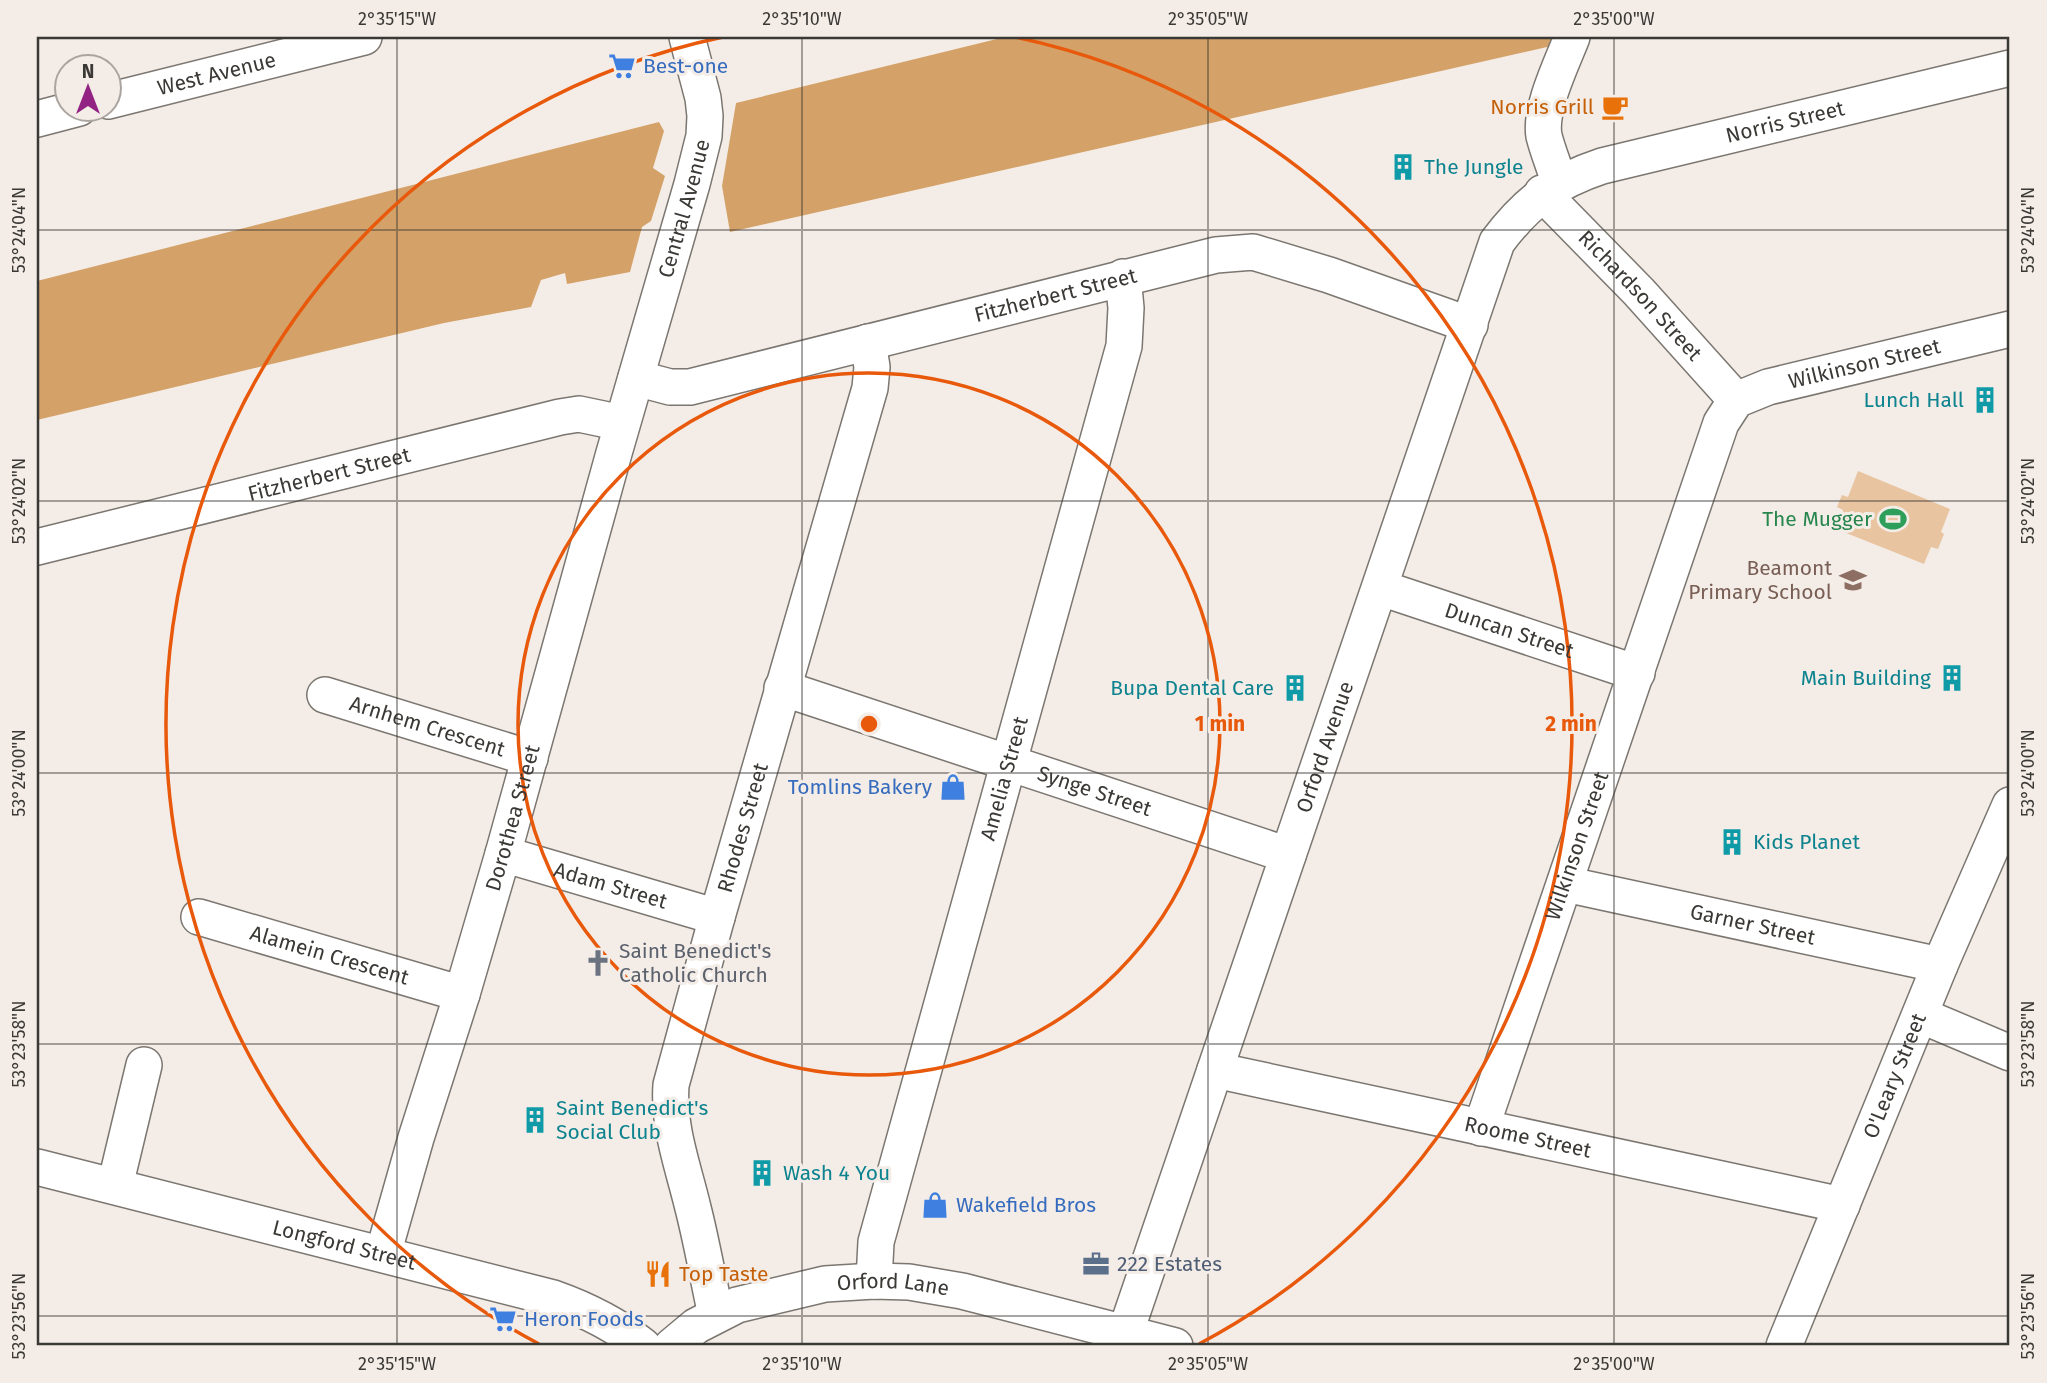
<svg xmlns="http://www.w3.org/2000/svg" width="2047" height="1383" viewBox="0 0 2047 1383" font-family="'Fira Sans',sans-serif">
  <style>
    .green { fill: #e8c5a0 }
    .forest { fill: #d4a269 }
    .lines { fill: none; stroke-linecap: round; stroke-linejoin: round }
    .minor-casing { stroke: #7b7670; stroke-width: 38 }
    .minor { stroke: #fff; stroke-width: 35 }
    .ticks { fill: none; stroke: #3b3936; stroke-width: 2; stroke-opacity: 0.45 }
    .ring { fill: none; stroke: #e8590c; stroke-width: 3.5 }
    .labels { text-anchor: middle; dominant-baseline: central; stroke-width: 6; stroke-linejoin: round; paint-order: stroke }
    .shop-label { font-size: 21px; fill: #366cbe; stroke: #f4ede7; text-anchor: start }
    .street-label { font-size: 21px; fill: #3b3936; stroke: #f4ede7 }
    .food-label { font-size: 21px; fill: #c56008; stroke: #f4ede7; text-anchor: end }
    .culture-label { font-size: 21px; fill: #0d838f; stroke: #f4ede7; text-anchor: start }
    .leisure-label { font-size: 21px; fill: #27864d; stroke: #f4ede7; text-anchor: end }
    .education-label { font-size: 21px; fill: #785e54; stroke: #f4ede7; text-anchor: end }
    .worship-label { font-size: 21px; fill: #5b616d; stroke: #f4ede7; text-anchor: start }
    .service-label { font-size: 21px; fill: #4e5e75; stroke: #f4ede7; text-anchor: start }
    .centre { fill: #e8590c; stroke: #f4ede7; stroke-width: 3.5 }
    .ring-label { font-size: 21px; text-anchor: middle; font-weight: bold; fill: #e8590c; stroke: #f4ede7; stroke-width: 6; stroke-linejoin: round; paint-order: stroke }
    .neatline { fill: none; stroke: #3b3936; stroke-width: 2.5 }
    .ticks-label { font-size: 18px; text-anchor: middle; fill: #3b3936 }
  </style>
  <rect width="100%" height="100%" fill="#f4ede7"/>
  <!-- green -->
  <polygon class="green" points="1858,471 1950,509 1941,532 1944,534 1938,549 1931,547 1924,564 1836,529 1843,510 1837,507 1842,495 1848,497"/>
  <!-- forest -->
  <g class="forest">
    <polygon points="1005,37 1591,37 730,232 722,186 736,103"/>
    <polygon points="659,122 664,131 653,168 665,176 651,221 642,227 630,272 567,284 565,273 541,280 531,307 444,323 37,420 37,281"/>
  </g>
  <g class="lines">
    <defs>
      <g id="minor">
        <path id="s1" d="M108,101L364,37"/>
        <polyline points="37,119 79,108"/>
        <path d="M1559,183C1555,168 1548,152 1544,136C1539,109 1562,63 1572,37"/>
        <path id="s2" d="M1542,193L1639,292L1736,400"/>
        <path id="s3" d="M636,378L670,387H690L1216,255L1253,252L1329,275L1470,325"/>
        <path id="s4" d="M37,547L560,417L579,414L622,423"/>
        <path id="s5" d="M1381,588L1637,673"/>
        <path id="s6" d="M782,688L1288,855"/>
        <path id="s7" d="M325,695L530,758"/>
        <path id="s8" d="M503,854L717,917"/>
        <path id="s9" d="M1565,884L1940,965"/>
        <path id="s10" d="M199,917L462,994"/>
        <polyline points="1920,1015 2010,1053"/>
        <path id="s11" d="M1215,1070L1842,1205"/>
        <path id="s12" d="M1481,1128L1721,423L1736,400L1768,387L2010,329"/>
        <path id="s13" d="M37,1167L553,1298C587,1310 615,1324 643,1346"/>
        <polyline points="115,1186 144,1065"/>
        <path id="s14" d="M383,1254L416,1138L462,994L503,854L614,453L692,184L704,136L705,116L703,98L687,37"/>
        <path id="s15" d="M874,1281L876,1242L1124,346L1126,308L1123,277"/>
        <path id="s16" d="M716,1315C708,1279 702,1243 693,1208C683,1166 668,1128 671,1085L717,917L870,388L872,367L868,342"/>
        <path id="s17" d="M1125,1334L1497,242C1527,202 1554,182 1602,166L2010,68"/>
        <path id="s18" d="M672,1346L696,1326L737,1305L825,1284L874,1281L909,1282L962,1291L1175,1346"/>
        <path id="s19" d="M1784,1346L1940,965L2010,805"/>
      </g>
    </defs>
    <!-- minor casing -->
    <use href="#minor" class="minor-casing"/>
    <!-- minor -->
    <use href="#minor" class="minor"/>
  </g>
  <!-- ticks -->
  <path class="ticks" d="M397,37V1346M802,37V1346M1208,37V1346M1614,37V1346M37,230H2010M37,501H2010M37,773H2010M37,1044H2010M37,1316H2010"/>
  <!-- distance rings -->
  <g class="ring">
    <circle cx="869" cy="724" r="351"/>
    <path d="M539 1344A702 702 0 0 1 723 37M1015 37A702 702 0 0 1 1199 1344"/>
  </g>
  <!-- icons -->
  <defs>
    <symbol id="supermarket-bare" viewBox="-9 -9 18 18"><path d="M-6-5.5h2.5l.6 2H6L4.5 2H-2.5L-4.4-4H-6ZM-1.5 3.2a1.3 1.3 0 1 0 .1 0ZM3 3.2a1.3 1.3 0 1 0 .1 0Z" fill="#3f7fe0" stroke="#f4ede7" stroke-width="2.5" paint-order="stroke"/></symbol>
    <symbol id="cafe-bare" viewBox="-9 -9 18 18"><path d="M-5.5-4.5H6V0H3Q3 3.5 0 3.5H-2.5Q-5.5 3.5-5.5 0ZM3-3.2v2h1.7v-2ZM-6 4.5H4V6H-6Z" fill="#e8710a" stroke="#f4ede7" stroke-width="2.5" paint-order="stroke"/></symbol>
    <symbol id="building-bare" viewBox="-9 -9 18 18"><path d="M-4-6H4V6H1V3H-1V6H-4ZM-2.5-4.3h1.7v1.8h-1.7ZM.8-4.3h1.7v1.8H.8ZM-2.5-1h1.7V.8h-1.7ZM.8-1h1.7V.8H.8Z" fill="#0f9aa8" stroke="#f4ede7" stroke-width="2.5" paint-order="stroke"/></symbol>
    <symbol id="stadium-bare" viewBox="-9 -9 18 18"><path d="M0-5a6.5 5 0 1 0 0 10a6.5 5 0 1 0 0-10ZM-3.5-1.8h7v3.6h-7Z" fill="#2e9e5b" stroke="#f4ede7" stroke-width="2.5" paint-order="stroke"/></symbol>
    <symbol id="school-bare" viewBox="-9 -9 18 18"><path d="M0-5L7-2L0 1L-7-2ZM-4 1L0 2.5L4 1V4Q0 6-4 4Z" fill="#8d6e63" stroke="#f4ede7" stroke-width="2.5" paint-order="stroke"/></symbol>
    <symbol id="shop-bare" viewBox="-9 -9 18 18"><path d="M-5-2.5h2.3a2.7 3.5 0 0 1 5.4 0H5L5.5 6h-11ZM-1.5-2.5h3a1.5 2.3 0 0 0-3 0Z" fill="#3f7fe0" stroke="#f4ede7" stroke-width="2.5" paint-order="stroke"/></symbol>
    <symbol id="church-bare" viewBox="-9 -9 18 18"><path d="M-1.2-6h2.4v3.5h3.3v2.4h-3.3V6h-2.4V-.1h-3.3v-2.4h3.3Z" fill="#6b7280" stroke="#f4ede7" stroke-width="2.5" paint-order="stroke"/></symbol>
    <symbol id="office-bare" viewBox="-9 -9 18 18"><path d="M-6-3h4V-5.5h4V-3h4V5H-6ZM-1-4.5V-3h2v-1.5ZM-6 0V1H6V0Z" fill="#5c6f8a" stroke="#f4ede7" stroke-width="2.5" paint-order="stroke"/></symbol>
    <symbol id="restaurant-bare" viewBox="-9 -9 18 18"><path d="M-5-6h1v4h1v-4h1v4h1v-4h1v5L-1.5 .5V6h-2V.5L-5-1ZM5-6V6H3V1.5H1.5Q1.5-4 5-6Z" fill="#e8710a" stroke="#f4ede7" stroke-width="2.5" paint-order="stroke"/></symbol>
  </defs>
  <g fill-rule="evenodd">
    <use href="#supermarket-bare" x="603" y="47" width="38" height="38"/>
    <use href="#cafe-bare" x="1596" y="88" width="38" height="38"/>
    <use href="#building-bare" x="1384" y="148" width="38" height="38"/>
    <use href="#building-bare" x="1966" y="381" width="38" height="38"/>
    <use href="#stadium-bare" x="1874" y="500" width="38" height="38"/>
    <use href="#school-bare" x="1834" y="561" width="38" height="38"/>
    <use href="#building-bare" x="1933" y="659" width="38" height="38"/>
    <use href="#building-bare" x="1276" y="669" width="38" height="38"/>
    <use href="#shop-bare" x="934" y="768" width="38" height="38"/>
    <use href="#building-bare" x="1713" y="823" width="38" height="38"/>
    <use href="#church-bare" x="579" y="944" width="38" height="38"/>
    <use href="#building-bare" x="516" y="1101" width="38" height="38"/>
    <use href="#building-bare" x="743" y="1154" width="38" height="38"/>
    <use href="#shop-bare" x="916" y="1186" width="38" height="38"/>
    <use href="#office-bare" x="1077" y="1245" width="38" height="38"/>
    <use href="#restaurant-bare" x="639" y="1255" width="38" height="38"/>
    <use href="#supermarket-bare" x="484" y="1300" width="38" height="38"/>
  </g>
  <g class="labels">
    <!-- shop labels -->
    <g class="shop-label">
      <text x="643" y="66">Best-one</text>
      <text x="932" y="787" text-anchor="end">Tomlins Bakery</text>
      <text x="956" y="1205">Wakefield Bros</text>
      <text x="524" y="1319">Heron Foods</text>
    </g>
    <!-- street labels -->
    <g class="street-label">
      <text stroke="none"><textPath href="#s1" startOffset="112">West Avenue</textPath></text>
      <text stroke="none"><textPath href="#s17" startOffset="1474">Norris Street</textPath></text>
      <text stroke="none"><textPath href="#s14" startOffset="1088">Central Avenue</textPath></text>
      <text stroke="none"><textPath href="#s3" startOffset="432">Fitzherbert Street</textPath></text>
      <text stroke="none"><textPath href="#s2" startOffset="142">Richardson Street</textPath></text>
      <text stroke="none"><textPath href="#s12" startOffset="906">Wilkinson Street</textPath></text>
      <text stroke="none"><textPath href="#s4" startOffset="301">Fitzherbert Street</textPath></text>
      <text stroke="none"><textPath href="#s5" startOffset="135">Duncan Street</textPath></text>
      <text stroke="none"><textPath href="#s7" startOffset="107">Arnhem Crescent</textPath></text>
      <text stroke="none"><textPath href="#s17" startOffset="620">Orford Avenue</textPath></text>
      <text stroke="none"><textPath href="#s15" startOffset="520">Amelia Street</textPath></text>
      <text stroke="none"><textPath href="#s6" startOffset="329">Synge Street</textPath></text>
      <text stroke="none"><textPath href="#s14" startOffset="455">Dorothea Street</textPath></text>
      <text stroke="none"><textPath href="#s16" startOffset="502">Rhodes Street</textPath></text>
      <text stroke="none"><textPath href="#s12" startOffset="298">Wilkinson Street</textPath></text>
      <text stroke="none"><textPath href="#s8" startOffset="112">Adam Street</textPath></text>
      <text stroke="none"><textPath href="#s9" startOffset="192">Garner Street</textPath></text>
      <text stroke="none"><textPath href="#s10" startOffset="136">Alamein Crescent</textPath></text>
      <text stroke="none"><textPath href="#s19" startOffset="292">O'Leary Street</textPath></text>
      <text stroke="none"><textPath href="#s11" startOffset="320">Roome Street</textPath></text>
      <text stroke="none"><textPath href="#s13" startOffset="317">Longford Street</textPath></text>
      <text stroke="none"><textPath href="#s18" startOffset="236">Orford Lane</textPath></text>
    </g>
    <!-- food labels -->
    <g class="food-label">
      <text x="1594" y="107">Norris Grill</text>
      <text x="679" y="1274" text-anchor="start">Top Taste</text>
    </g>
    <!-- culture labels -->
    <g class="culture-label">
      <text x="1424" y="167">The Jungle</text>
      <text x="1964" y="400" text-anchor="end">Lunch Hall</text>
      <text x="1931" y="678" text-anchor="end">Main Building</text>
      <text x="1274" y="688" text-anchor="end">Bupa Dental Care</text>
      <text x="1753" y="842">Kids Planet</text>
      <text x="556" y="1108">Saint Benedict's<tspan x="556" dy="24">Social Club</tspan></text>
      <text x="783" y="1173">Wash 4 You</text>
    </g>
    <!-- leisure labels -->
    <g class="leisure-label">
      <text x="1872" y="519">The Mugger</text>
    </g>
    <!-- education labels -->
    <g class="education-label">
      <text x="1832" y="568">Beamont<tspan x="1832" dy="24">Primary School</tspan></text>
    </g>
    <!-- worship labels -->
    <g class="worship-label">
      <text x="619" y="951">Saint Benedict's<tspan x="619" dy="24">Catholic Church</tspan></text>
    </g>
    <!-- service labels -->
    <g class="service-label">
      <text x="1117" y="1264">222 Estates</text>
    </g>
  </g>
  <circle cx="869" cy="724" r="10" class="centre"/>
  <g class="ring-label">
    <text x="1220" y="731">1 min</text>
    <text x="1571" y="731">2 min</text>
  </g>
  <!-- border -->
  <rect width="2047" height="1383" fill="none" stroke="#f4ede7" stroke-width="77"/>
  <!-- north arrow -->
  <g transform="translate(88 88)"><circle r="33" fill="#f4ede7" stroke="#aaa5a0" stroke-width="2"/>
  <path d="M0-5L12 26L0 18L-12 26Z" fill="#932383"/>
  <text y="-10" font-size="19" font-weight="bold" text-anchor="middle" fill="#3b3936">N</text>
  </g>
  <rect x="38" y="38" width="1970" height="1306" class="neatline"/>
  <g class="ticks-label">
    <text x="397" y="25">2°35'15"W</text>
    <text x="802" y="25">2°35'10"W</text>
    <text x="1208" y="25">2°35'05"W</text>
    <text x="1614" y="25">2°35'00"W</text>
    <text transform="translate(19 230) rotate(-90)" y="6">53°24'04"N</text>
    <text transform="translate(2028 230) rotate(-90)" y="6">53°24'04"N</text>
    <text transform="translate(19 501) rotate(-90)" y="6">53°24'02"N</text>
    <text transform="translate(2028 501) rotate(-90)" y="6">53°24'02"N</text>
    <text transform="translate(19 773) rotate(-90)" y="6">53°24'00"N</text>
    <text transform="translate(2028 773) rotate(-90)" y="6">53°24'00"N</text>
    <text transform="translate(19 1044) rotate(-90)" y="6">53°23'58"N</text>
    <text transform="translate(2028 1044) rotate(-90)" y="6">53°23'58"N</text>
    <text transform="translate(19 1316) rotate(-90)" y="6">53°23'56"N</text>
    <text transform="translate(2028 1316) rotate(-90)" y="6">53°23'56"N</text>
    <text x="397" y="1370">2°35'15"W</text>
    <text x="802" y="1370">2°35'10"W</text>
    <text x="1208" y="1370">2°35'05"W</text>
    <text x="1614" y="1370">2°35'00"W</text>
  </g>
</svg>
